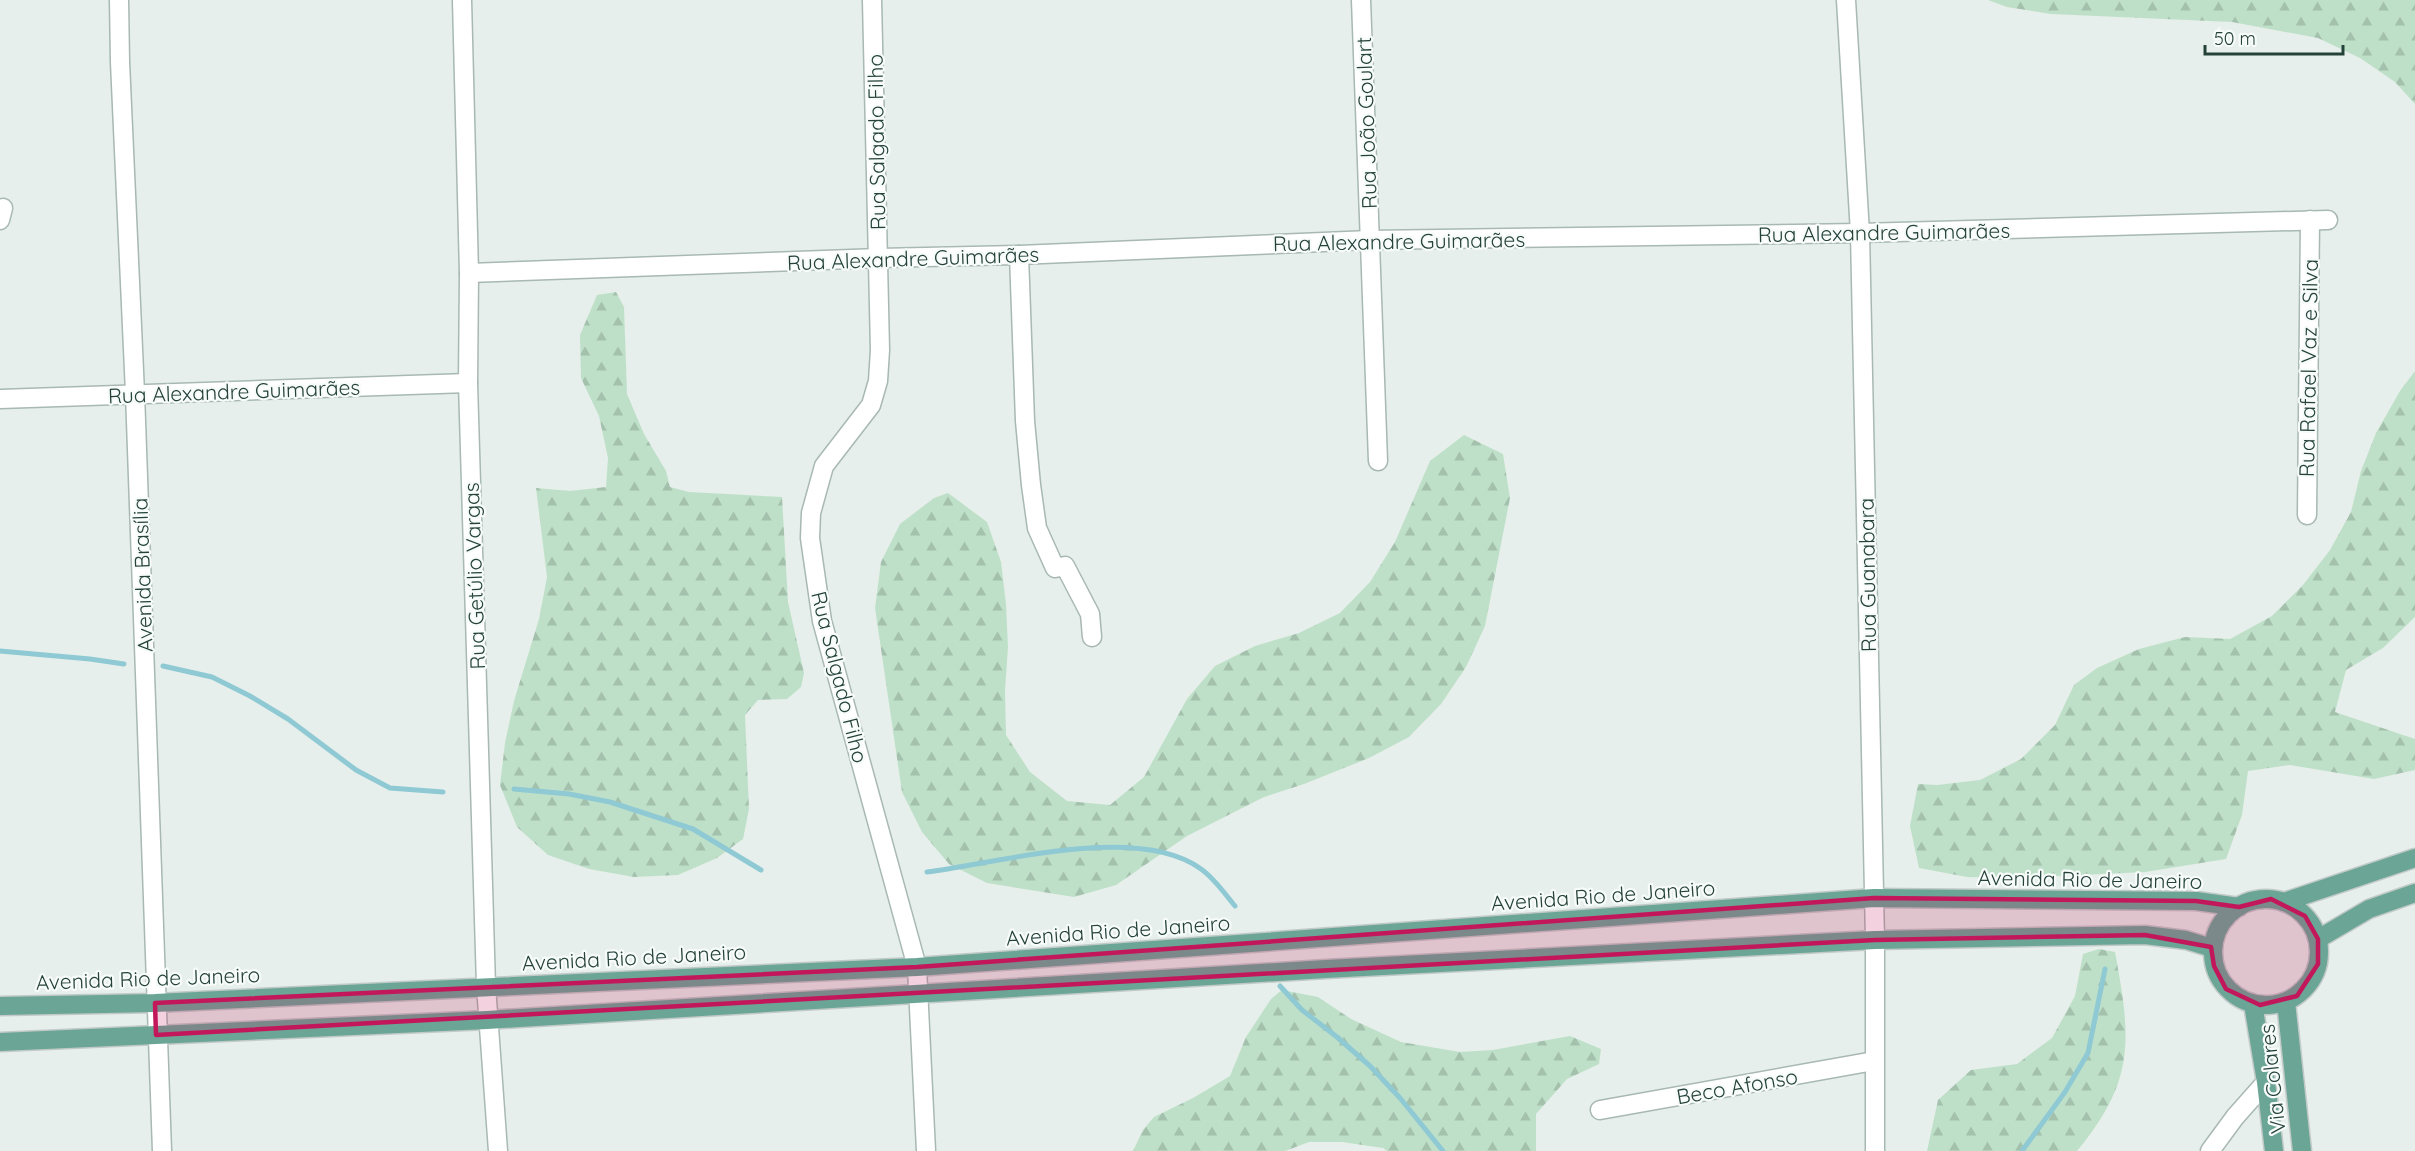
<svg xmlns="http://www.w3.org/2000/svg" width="2415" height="1151" viewBox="0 0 2415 1151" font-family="Quicksand,sans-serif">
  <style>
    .forest { fill: url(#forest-firs) }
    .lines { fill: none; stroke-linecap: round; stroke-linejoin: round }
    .stream { stroke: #8ec9d4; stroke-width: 5 }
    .minor-casing { stroke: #a8b8b2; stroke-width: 21 }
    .major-casing { stroke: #c2cac8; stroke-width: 21 }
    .minor { stroke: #fff; stroke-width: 18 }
    .major { stroke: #6aa596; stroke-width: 18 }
    .marked { fill: #c2185b; fill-opacity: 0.2; stroke: #c2185b; stroke-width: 4.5; stroke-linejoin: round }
    .labels { text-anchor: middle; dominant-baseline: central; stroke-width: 4.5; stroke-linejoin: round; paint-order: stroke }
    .street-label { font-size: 21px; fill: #24423a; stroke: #f7fbf9 }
  </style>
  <defs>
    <pattern id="forest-firs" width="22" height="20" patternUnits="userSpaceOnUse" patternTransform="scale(1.5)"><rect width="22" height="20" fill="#bfe0c8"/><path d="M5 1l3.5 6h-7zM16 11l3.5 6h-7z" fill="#a4c1ad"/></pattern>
  </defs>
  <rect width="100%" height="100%" fill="#e6efeb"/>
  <!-- forest -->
  <g class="forest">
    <polygon points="1988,0 2415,0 2415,104 2395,82 2360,58 2318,38 2232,22 2051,14 2007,7"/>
    <polygon points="616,292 624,307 627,394 644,434 666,471 670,487 689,492 782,497 788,602 804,673 801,687 787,699 758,700 745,715 749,809 743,839 717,858 678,875 634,877 589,869 548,855 517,827 500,785 505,743 514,701 539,619 547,577 536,488 570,491 606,487 608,458 599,416 581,378 580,335 597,295"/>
    <polygon points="2415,371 2415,617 2383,648 2346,670 2335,712 2415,739 2415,770 2374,779 2290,765 2248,771 2242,815 2226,859 2145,872 2013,878 1967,877 1919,868 1910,826 1918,784 1937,785 1980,780 2021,759 2055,725 2074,685 2097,668 2139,649 2185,637 2230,639 2272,616 2303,585 2330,550 2351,512 2361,471 2376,433 2400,391"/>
    <polygon points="1464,435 1503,454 1510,498 1485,626 1466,667 1441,704 1409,737 1369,758 1304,784 1264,797 1187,836 1116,885 1074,897 987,883 949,864 922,832 902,792 875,608 881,562 900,524 934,498 948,493 987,522 1001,562 1006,604 1008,647 1005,691 1006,735 1030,772 1067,801 1110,805 1144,777 1187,699 1215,666 1255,646 1299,633 1340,613 1370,582 1395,542 1430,461"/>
    <path d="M2099,949L2115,952C2131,1038 2136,1080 2077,1151H1927L1938,1100L1971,1070L2017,1064L2052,1038L2075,996L2083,954Z"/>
    <polygon points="1282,990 1318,997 1351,1019 1401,1042 1460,1052 1493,1050 1570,1036 1601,1049 1599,1064 1567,1079 1536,1114 1536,1151 1387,1151 1383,1148 1342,1142 1309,1142 1285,1151 1133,1151 1143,1130 1154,1117 1193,1098 1230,1076 1246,1037 1271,999"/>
  </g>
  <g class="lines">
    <!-- stream -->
    <g class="stream">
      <polyline points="0,651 90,659 124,664"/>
      <polyline points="163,666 212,677 250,696 288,719 356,770 390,788 443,792"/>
      <polyline points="514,789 569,794 610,802 693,829 761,870"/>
      <path d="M927,872C999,863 1138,823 1201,869C1214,878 1225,894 1235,906"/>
      <polyline points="1280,986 1302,1010 1337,1037 1370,1066 1400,1098 1443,1151"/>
      <polyline points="2022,1151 2065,1092 2088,1053 2105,969"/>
    </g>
    <defs>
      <g id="minor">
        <polyline points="119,0 120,62 135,393 162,1151"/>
        <polyline points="462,0 469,273 468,383 486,986 498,1151"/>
        <polyline points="872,0 880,350 878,381 871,405 824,466 811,513 810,538 822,621 917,967 926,1151"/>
        <polyline points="1361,0 1378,461"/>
        <polyline points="1846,0 1860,233 1875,940 1875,1151"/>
        <polyline points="0,220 3,208"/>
        <polyline points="1019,255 1025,421 1031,485 1037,528 1055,568 1065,566 1090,614 1092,637"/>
        <polyline points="469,273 879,258 1019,255 1370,240 1860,233 2328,220"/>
        <polyline points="0,399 468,383"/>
        <polyline points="2307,515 2310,220"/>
        <polyline points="1600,1110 1874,1061"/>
        <polyline points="2210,1151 2235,1117 2266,1082"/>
      </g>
      <g id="major">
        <circle cx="2266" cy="952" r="53"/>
        <polyline points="2284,902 2415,858"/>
        <polyline points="2318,939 2369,909 2415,893"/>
        <polyline points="2286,1002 2302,1151"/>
        <polyline points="2253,1004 2266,1082 2274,1151"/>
        <polyline points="0,1006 155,1003 917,967 1874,898 2196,901 2239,907"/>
        <polyline points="0,1042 487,1020 1326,969 1875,940 2145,935 2186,940 2212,948"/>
      </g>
    </defs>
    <!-- minor casing -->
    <use href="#minor" class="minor-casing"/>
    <!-- major casing -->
    <use href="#major" class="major-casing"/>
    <!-- minor -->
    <use href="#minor" class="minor"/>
    <!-- major -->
    <use href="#major" class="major"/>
  </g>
  <!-- marked area -->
  <path class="marked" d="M1874,898L2196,901L2239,907L2271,899L2305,916L2318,939V964L2297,996L2260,1005L2226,989L2214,966L2211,947L2145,935L1875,940L156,1035L155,1003L917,967Z"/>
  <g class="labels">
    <!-- street labels -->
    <g class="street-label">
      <text transform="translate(1366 123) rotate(-92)">Rua João Goulart</text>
      <text transform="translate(876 142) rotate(-91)">Rua Salgado Filho</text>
      <text transform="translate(1884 232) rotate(-1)">Rua Alexandre Guimarães</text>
      <text transform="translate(1399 241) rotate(-1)">Rua Alexandre Guimarães</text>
      <text transform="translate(913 258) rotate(-2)">Rua Alexandre Guimarães</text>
      <text transform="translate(2308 368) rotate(-89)">Rua Rafael Vaz e Silva</text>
      <text transform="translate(234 391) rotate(-2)">Rua Alexandre Guimarães</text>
      <text transform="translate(142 575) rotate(-92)">Avenida Brasília</text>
      <text transform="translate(1867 575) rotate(-91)">Rua Guanabara</text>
      <text transform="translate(474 576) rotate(-92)">Rua Getúlio Vargas</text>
      <text transform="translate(840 677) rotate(76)">Rua Salgado Filho</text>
      <text transform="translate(2090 879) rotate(1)">Avenida Rio de Janeiro</text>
      <text transform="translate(1603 895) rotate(-4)">Avenida Rio de Janeiro</text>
      <text transform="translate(1118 930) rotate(-4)">Avenida Rio de Janeiro</text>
      <text transform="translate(634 957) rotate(-3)">Avenida Rio de Janeiro</text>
      <text transform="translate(148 978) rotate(-2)">Avenida Rio de Janeiro</text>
      <text transform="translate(2272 1079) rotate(-96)">Via Colares</text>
      <text transform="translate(1737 1086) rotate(-10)">Beco Afonso</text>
    </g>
  </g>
  <!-- scale -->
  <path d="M2205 45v9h138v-9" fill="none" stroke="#24423a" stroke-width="3"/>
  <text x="2214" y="45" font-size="18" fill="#24423a" stroke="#f7fbf9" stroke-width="4.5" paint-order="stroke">50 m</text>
</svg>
